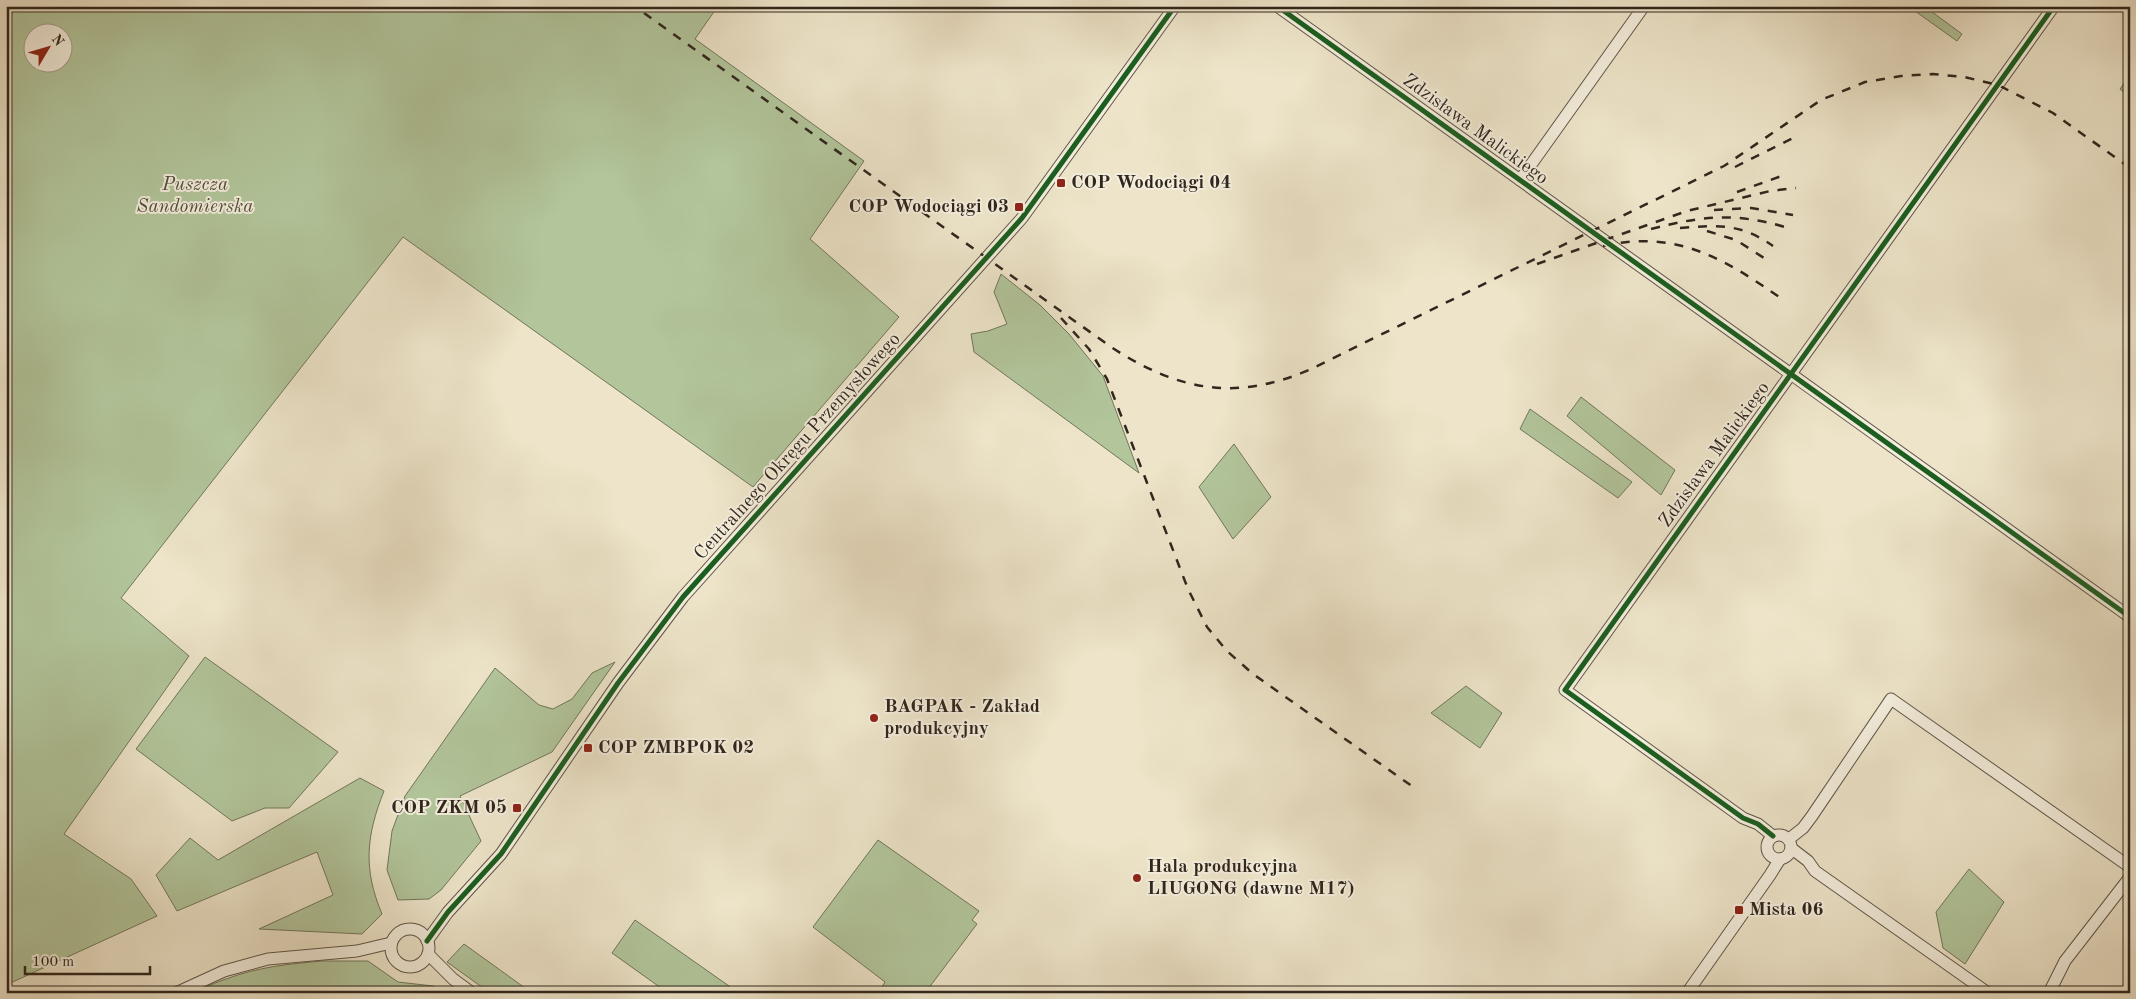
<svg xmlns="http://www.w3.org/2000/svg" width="2136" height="999" viewBox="0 0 2136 999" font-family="'Old Standard TT',serif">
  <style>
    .green { fill: #b2c59b; stroke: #71765c; fill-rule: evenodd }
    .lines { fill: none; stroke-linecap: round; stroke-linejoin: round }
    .minor-casing { stroke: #5f5648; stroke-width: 13 }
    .minor { stroke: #f3eddc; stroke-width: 11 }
    .rail { stroke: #30261d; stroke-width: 2.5; stroke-dasharray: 9 9; stroke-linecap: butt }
    .cycleway-casing { stroke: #f3eddc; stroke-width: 8 }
    .cycleway { stroke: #1b5e20; stroke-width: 5 }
    .poi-dot { fill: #8f2418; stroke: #f3eddc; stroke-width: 2 }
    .labels { text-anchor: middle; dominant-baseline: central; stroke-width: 4; stroke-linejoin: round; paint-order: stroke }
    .street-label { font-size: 19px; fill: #30261d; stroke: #f3eddc }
    .poi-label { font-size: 19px; font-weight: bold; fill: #30261d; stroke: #f3eddc; text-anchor: start }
    .park-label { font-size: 19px; font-style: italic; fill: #504e3c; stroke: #f3eddc }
  </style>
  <rect width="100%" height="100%" fill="#ede4c9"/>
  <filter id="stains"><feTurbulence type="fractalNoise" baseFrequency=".004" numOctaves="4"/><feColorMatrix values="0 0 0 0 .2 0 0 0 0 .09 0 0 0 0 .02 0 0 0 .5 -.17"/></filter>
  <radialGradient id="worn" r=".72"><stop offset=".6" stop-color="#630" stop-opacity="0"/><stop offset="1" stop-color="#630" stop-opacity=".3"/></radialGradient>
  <!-- green -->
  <g class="green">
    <path d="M6,6H718L695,39L864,161L810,239L899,317L753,487L403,237L121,598L189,656L64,834L131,879L157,916L6,985ZM32,32H62V62H32Z"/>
    <polygon points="1908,6 1924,6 1962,34 1957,41"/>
    <polygon points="2130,75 2130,97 2120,89"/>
    <polygon points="1001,274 1040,305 1069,334 1103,376 1139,473 974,352 971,334 988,331 1007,324 994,292"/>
    <polygon points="1581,397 1675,470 1661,495 1567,416"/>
    <polygon points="1530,409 1632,482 1618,498 1520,429"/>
    <polygon points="1234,444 1271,497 1233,539 1199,487"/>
    <polygon points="205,657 338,752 289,808 265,808 232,821 136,749"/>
    <polygon points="615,662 552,752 460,796 481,841 441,890 429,899 398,900 387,870 392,831 405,796 495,668 539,705 553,709 572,699 592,673"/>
    <polygon points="1466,686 1502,713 1480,748 1431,713"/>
    <path d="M360,778L384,791C366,836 363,869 382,914L362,934L259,929L333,895L317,852L177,911L156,875L190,838L218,860Z"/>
    <polygon points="878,840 979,911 972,920 977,924 925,993 878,993 885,982 813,927"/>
    <polygon points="1969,869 2004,902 1965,964 1943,948 1936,912"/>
    <polygon points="635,920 739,993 668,993 612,953"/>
    <polygon points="464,944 532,993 490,993 447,962"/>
    <path d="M322,961H368L398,982L433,986L443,993H197C206,986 215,983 226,979C258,967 288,964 322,961Z"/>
  </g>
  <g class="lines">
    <defs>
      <g id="minor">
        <polyline points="1277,6 2130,617"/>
        <polyline points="1520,180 1644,6"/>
        <circle cx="1779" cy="847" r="12"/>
        <polyline points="1773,836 1758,824 1743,818 1565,690 2054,6"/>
        <polyline points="1789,839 1803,828 1812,816 1891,699 2130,867"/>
        <polyline points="1791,848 1808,861 1815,871 1988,993"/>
        <circle cx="410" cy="948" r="19"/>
        <polyline points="427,941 448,912 501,854 618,683 683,597 1022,218 1175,6"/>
        <polyline points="428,954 453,979 472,993"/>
        <polyline points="176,993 224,971 268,959 357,951 391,943"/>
        <polyline points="1687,993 1770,875 1780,859"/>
        <polyline points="2049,993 2065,961 2130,877"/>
      </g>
    </defs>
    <!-- minor casing -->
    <use href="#minor" class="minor-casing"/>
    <!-- minor -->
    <use href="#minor" class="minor"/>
    <!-- rail -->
    <g class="rail">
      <path d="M644,13L1111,347C1177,390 1234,402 1309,370L1724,166L1821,100L1865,82L1901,76L1933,74L1964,77L1998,85L2053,113L2130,168"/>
      <polyline points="1735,167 1793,138"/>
      <polyline points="1737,192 1787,174"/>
      <polyline points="1714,210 1751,208 1793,215"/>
      <path d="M1680,228C1719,225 1740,223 1773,246"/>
      <path d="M1651,229C1703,216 1732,212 1785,227"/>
      <polyline points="1707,231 1736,240 1764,258"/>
      <path d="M1603,246C1679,229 1726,260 1785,301"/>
      <polyline points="1537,264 1687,211 1770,191 1796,188"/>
      <polyline points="1061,318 1089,349 1107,379 1188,589 1207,627 1227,651 1253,674 1416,789"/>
    </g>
    <defs>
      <g id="cycleway">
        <polyline points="1277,6 2130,617"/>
        <polyline points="1773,836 1758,824 1743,818 1565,690 2054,6"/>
        <polyline points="427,941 448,912 501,854 618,683 683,597 1022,218 1175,6"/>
      </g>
    </defs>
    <!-- cycleway casing -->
    <use href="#cycleway" class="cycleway-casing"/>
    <!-- cycleway -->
    <use href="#cycleway" class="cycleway"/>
  </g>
  <!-- markers -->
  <g class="poi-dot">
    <rect x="1056" y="178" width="10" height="10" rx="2.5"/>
    <rect x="1014" y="202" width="10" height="10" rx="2.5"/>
    <circle cx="874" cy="718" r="5"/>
    <rect x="583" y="743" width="10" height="10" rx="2.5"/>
    <rect x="512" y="803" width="10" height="10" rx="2.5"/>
    <circle cx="1137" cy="878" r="5"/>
    <rect x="1734" y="905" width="10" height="10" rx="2.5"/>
  </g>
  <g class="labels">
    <!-- street labels -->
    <g class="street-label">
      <text transform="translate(1475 130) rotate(36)">Zdzisława Malickiego</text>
      <text transform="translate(798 447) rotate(-48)">Centralnego Okręgu Przemysłowego</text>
      <text transform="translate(1715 455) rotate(-54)">Zdzisława Malickiego</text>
    </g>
    <!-- poi labels -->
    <g class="poi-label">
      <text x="1071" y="183">COP Wodociągi 04</text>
      <text x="1009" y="207" text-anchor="end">COP Wodociągi 03</text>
      <text x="884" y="707">BAGPAK - Zakład<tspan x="884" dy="22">produkcyjny</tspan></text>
      <text x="598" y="748">COP ZMBPOK 02</text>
      <text x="507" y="808" text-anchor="end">COP ZKM 05</text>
      <text x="1147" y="867">Hala produkcyjna<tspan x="1147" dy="22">LIUGONG (dawne M17)</tspan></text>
      <text x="1749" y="910">Mista 06</text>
    </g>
    <!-- park labels -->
    <g class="park-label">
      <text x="195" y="185">Puszcza<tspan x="195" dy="22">Sandomierska</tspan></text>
    </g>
  </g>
  <!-- margin -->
  <rect width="2136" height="999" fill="none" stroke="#ede4c9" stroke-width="25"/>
  <rect x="8" y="8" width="2121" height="984" fill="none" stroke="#30261d" stroke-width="2.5"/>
  <rect x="12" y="12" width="2111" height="974" fill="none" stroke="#30261d"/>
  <!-- north arrow -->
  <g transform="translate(48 48) rotate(52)"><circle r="24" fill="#f3eddc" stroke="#a59d90"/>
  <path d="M0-4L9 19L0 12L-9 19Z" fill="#8f2418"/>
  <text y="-8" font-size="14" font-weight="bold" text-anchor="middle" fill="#30261d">N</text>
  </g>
  <!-- scale -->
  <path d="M25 966v8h125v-8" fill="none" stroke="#30261d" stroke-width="2.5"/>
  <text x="32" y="966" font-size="15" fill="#30261d" stroke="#f3eddc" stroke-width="4" paint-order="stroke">100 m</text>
  <rect width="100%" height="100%" filter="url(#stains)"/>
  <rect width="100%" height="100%" fill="url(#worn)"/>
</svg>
